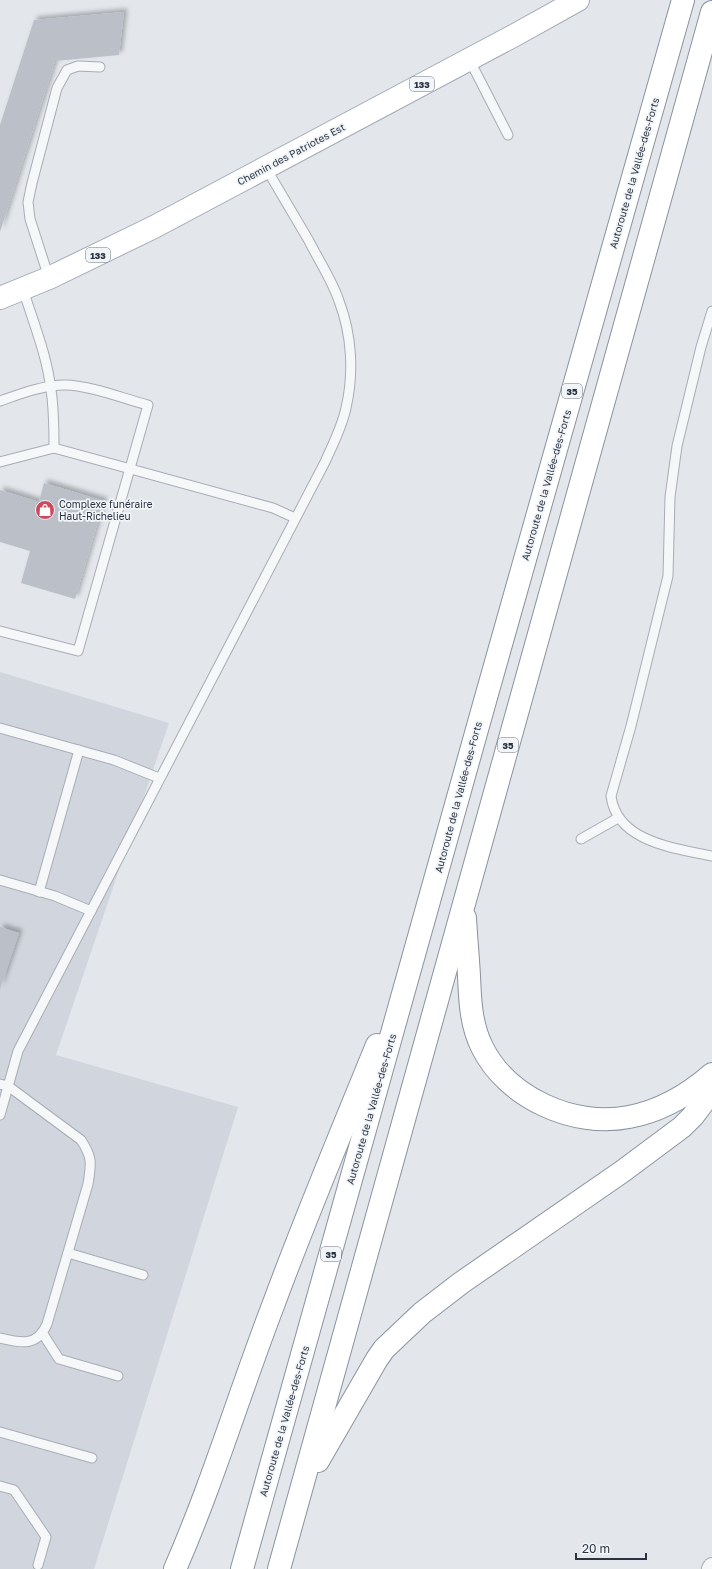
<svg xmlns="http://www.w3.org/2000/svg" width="712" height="1569" viewBox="0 0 712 1569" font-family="'Golos Text',sans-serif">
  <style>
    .built { fill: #d1d5dd }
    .building { fill: #babfc8; filter: url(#shadow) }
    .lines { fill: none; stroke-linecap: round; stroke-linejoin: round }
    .lane-casing { stroke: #a8adb5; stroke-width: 11 }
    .street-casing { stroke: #a8adb5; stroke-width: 20 }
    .primary-casing { stroke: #a2aab6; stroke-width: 24 }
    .highway-casing { stroke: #8a93a1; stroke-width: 24 }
    .lane { stroke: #f5f7f9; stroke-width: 9 }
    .street { stroke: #f5f7f9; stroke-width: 18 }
    .primary { stroke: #fff; stroke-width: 22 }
    .highway { stroke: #fff; stroke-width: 22 }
    .labels { text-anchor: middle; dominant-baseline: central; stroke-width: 3.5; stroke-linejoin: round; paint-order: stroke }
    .shield { fill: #f2f5f8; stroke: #676d79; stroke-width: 1 }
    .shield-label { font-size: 9px; font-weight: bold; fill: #2b3343 }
    .street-label { font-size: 10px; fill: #2b3343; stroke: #f2f5f8 }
    .poi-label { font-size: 10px; fill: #2b3343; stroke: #f2f5f8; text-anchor: start }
  </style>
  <defs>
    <filter id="shadow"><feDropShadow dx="3.5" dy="-3.5" stdDeviation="2" flood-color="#0004"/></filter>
  </defs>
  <rect width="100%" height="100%" fill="#e3e6eb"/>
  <!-- built -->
  <polygon class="built" points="0,672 169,723 56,1055 238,1107 94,1569 0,1569"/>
  <!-- building -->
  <g class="building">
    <polygon points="124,12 119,55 55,61 0,232 0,125 34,20"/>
    <polygon points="44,483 104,501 75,599 21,583 30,551 0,542 0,490 39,502"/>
    <polygon points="0,927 19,933 0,989"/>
  </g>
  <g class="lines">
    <defs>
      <g id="lane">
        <polyline points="469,59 508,135"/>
        <polyline points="49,278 30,219 28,202 32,183 57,88 67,70 78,66 100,67"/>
        <path d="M23,289C33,322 47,355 51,390C54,409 54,429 54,448L273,508L295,518"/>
        <path d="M712,311L701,347L677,446L670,497L668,576L631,726L611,796C617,842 674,848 712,856"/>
        <path d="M0,401C20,394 43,385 65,385C88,385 125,399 148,405L78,651L0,631"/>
        <polyline points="0,462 54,448"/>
        <polyline points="0,728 114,760 159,778"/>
        <polyline points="581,839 618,818"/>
        <polyline points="0,880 55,896 91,911"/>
        <polyline points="39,892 79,750"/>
        <path d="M0,1084L8,1086L81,1140C93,1158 91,1164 88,1184L47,1324C37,1347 21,1343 0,1338"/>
        <path d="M0,1115L18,1051L325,462C333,444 342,427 346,408C354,373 352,335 339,301C332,280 319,261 309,241C295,217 280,192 266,168"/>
        <polyline points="68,1253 143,1275"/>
        <polyline points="43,1334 59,1359 118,1376"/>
        <polyline points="0,1432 92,1458"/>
        <polyline points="0,1486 14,1490 46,1537 38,1565"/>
      </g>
      <polyline id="street" points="711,1569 712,1567"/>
      <polyline id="primary" points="0,298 49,278 154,227 515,35 578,0"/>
      <g id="highway">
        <path d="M465,918C466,937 468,957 469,976C470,1001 471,1025 482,1047C507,1098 574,1128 629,1117C660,1111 688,1095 712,1074"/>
        <polyline points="318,1461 377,1359 384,1349 422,1313 461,1283 623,1171 682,1127 693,1116 712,1091"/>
        <path d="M175,1569C213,1482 240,1391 274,1303C306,1216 342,1131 377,1045"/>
        <polyline points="242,1569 485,701 683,0"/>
        <polyline points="279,1569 712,12"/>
      </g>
    </defs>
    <!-- lane casing -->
    <use href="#lane" class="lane-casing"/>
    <!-- street casing -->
    <use href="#street" class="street-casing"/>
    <!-- primary casing -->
    <use href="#primary" class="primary-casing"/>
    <!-- highway casing -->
    <use href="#highway" class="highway-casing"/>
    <!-- lane -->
    <use href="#lane" class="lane"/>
    <!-- street -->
    <use href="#street" class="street"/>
    <!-- primary -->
    <use href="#primary" class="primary"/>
    <!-- highway -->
    <use href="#highway" class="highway"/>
  </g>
  <!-- icons -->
  <defs>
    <symbol id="shop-disc" viewBox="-11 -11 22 22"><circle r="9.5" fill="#cd4a5e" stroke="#f2f5f8"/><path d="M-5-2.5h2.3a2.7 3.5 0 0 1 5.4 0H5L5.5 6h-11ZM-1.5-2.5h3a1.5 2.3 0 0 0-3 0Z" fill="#fff"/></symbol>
  </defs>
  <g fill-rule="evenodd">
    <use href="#shop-disc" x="34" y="499" width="22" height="22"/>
  </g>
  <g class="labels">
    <!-- shield labels -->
    <g class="shield">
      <rect x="410" y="77" width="24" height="14" rx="3"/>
      <rect x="86" y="248" width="24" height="14" rx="3"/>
      <rect x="562" y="384" width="20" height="14" rx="3"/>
      <rect x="498" y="738" width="20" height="14" rx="3"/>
      <rect x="321" y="1247" width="20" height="14" rx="3"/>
    </g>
    <g class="shield-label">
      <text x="422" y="84">133</text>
      <text x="98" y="255">133</text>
      <text x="572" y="391">35</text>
      <text x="508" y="745">35</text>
      <text x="331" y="1254">35</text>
    </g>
    <!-- street labels -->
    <g class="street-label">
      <text transform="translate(291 154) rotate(-28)">Chemin des Patriotes Est</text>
      <text transform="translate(634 173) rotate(-74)">Autoroute de la Vallée-des-Forts</text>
      <text transform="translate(546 485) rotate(-74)">Autoroute de la Vallée-des-Forts</text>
      <text transform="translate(458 797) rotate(-75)">Autoroute de la Vallée-des-Forts</text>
      <text transform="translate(371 1109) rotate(-74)">Autoroute de la Vallée-des-Forts</text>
      <text transform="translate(284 1421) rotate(-74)">Autoroute de la Vallée-des-Forts</text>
    </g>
    <!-- poi labels -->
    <g class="poi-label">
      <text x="59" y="504">Complexe funéraire<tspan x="59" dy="12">Haut-Richelieu</tspan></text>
    </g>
  </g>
  <!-- scale -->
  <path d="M576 1553v6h70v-6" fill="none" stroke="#2b3343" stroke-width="2"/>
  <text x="582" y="1553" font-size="12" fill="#2b3343" stroke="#f2f5f8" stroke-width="3" paint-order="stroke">20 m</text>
</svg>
